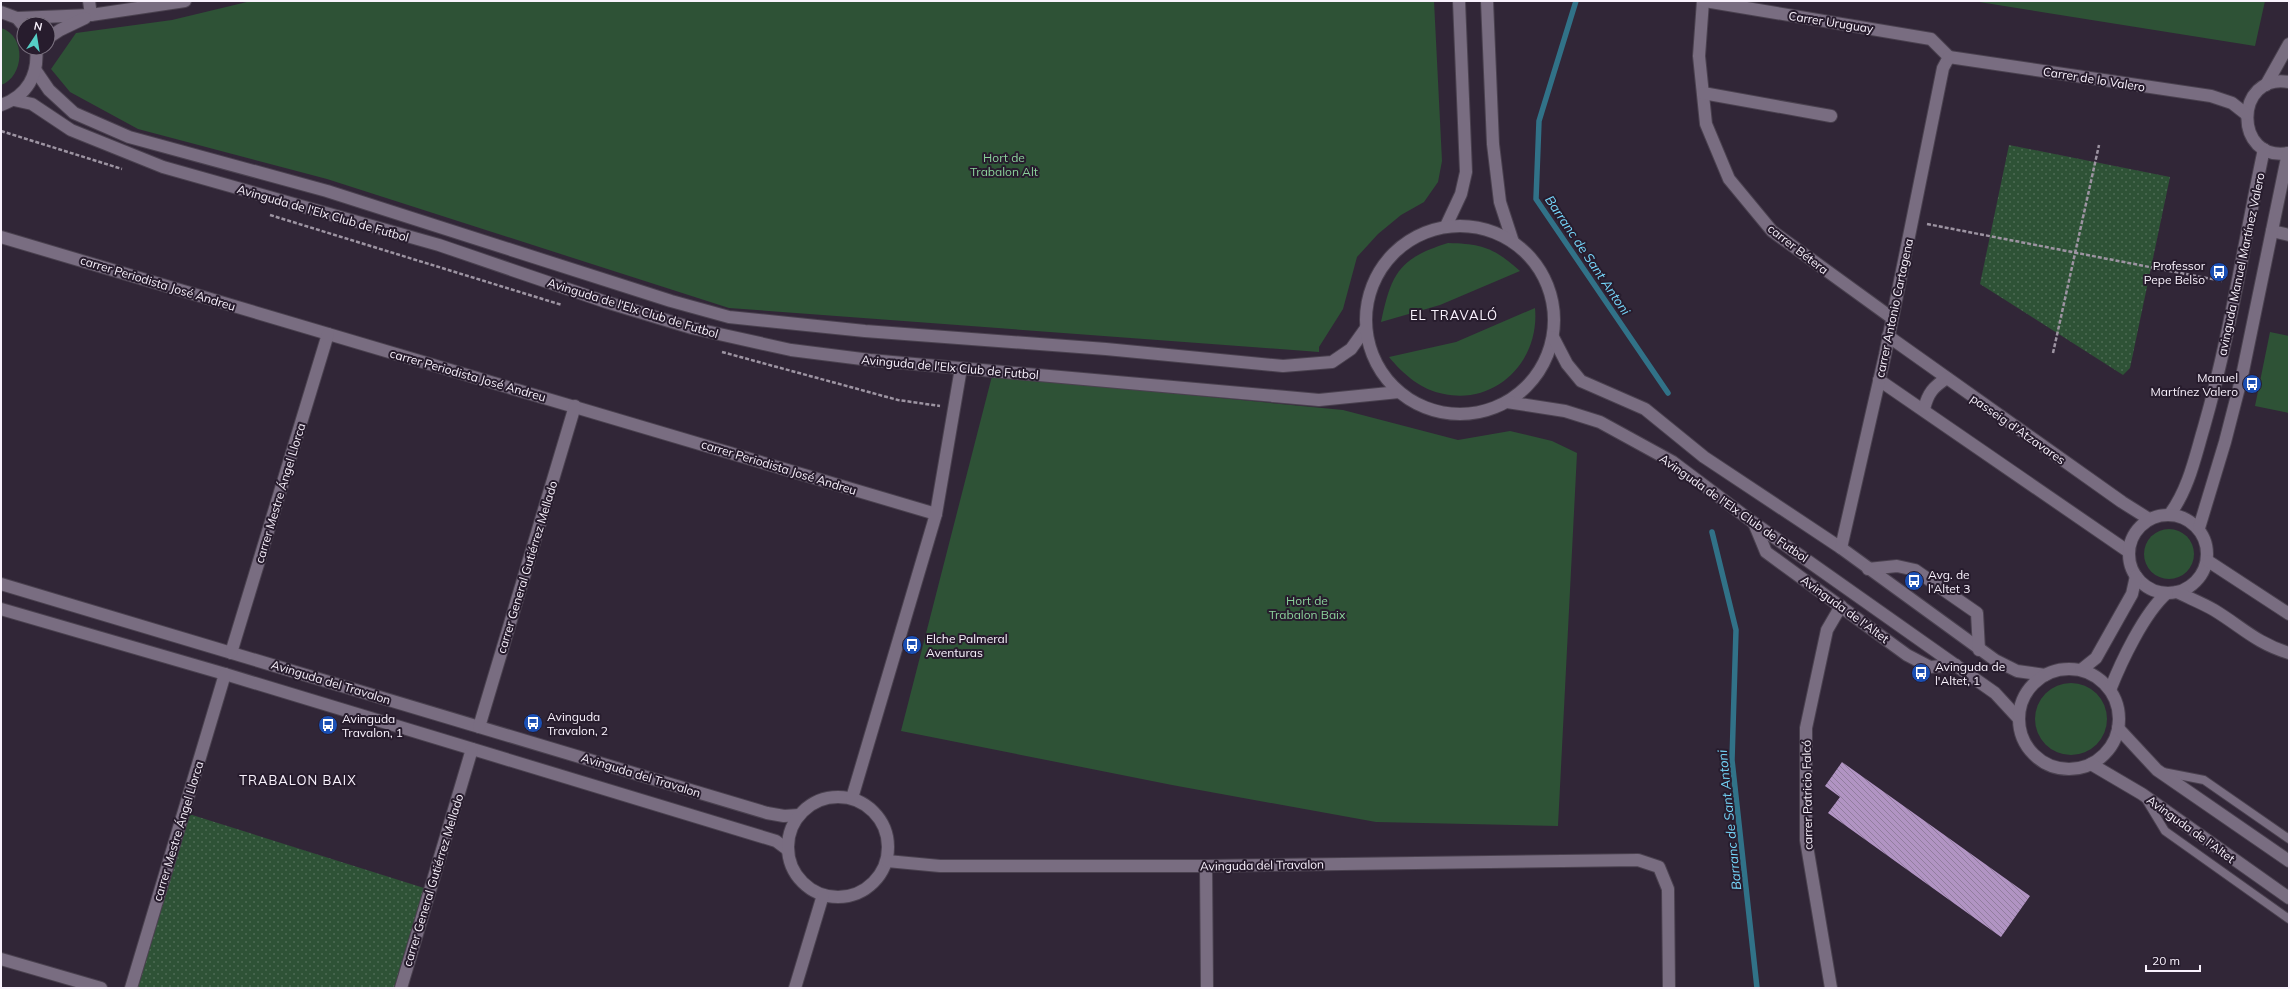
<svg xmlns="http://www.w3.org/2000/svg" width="2290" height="989" viewBox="0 0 2290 989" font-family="Mulish,sans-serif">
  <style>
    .green { fill: #2e5236 }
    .park { fill: url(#park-dots) }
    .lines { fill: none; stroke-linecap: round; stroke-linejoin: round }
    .stream { stroke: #317288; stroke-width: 5.5 }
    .building { fill: url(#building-back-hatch) }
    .service-casing { stroke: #4a414f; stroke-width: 10 }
    .pedestrian-casing { stroke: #4a414f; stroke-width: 14 }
    .minor-casing { stroke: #4a414f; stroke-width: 14 }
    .path { stroke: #9d94a2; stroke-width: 2.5; stroke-dasharray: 4 2; stroke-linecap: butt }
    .service { stroke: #796d81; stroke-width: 8 }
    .pedestrian { stroke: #796d81; stroke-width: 12 }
    .minor { stroke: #796d81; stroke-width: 12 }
    .labels { text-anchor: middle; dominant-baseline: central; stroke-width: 4; stroke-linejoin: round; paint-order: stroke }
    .street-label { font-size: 12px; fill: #f9f2fd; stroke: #271c2d }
    .park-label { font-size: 12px; fill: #8bd19b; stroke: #271c2d }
    .poi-label { font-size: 12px; fill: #f9f2fd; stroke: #271c2d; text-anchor: start }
    .water-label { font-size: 13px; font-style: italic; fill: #76d8fc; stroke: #271c2d }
    .neighbourhood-label { font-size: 13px; letter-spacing: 1px; fill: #f9f2fd; stroke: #271c2d }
  </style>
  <defs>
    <pattern id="park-dots" width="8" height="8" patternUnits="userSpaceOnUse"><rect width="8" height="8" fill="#2e5236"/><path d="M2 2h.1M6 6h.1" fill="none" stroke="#4d6b54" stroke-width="1.8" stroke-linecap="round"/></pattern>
    <pattern id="building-back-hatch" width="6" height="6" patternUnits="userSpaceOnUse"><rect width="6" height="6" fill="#b194c3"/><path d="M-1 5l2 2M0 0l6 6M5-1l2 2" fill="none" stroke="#927e9f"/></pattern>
  </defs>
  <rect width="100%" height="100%" fill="#312637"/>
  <!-- green -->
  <g class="green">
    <polygon points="251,1 1434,1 1442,161 1438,182 1424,202 1401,215 1378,234 1357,257 1343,309 1319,347 1319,352 729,308 327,179 138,129 70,92 51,69 76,33 172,20"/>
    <polygon points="1973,1 2265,1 2255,46"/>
    <path d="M1,28C27,36 24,77 1,85Z"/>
    <path d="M1448,243C1483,244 1494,248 1520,271L1440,305L1381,322C1391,274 1399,258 1448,243Z"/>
    <path d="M1535,308C1540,360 1497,405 1444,394C1421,390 1403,374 1389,357L1456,342Z"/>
    <polygon points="2270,332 2289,336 2289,413 2255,406"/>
    <polygon points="992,376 1343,410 1458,440 1510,431 1552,441 1577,453 1558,826 1376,822 1172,785 901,731"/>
    <circle cx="2169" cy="554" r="25"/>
    <circle cx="2071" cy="719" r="36"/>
  </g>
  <!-- park -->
  <g class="park">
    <polygon points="2009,145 2170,177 2130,368 2123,375 1980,284"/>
    <polygon points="189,814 424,888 394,988 137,988"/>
  </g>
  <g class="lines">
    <!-- stream -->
    <g class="stream">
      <polyline points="1576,1 1539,121 1536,199 1668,393"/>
      <polyline points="1712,532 1736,630 1732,760 1757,988"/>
    </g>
  </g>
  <!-- building -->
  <polygon class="building" points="1842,762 2030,896 2001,937 1828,813 1840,797 1825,786"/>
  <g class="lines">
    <defs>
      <g id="service">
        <polyline points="2163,772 2204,780 2289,839"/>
        <polyline points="2145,798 2165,831 2289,919"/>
      </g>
      <g id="pedestrian">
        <polyline points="1703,1 1699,56 1706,124 1729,179 1772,231 1892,318"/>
        <polyline points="1705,1 1931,39 1949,57"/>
        <polyline points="1703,93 1831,116"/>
        <polyline points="2272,231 2289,235"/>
      </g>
      <g id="minor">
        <polyline points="89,1 91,15"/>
        <polyline points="1487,1 1493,144 1500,202 1513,242"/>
        <polyline points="1,12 17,18 22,24"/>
        <polyline points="17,18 91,15 185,1"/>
        <polyline points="48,38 60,30 85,18"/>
        <polyline points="36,71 49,90 74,113 129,137 327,191 671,301 729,317 865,331 1106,349 1283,366 1332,362 1351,349 1366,328"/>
        <path d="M2289,82C2234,72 2233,163 2289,153"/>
        <polyline points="2266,85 2289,44"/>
        <polyline points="14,100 32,104 71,130 163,167 439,245 606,302 692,328 791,350 870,360 1319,400 1399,392"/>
        <path d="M1,105C27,96 39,75 36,48"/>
        <polyline points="1446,226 1461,194 1466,172 1459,1"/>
        <circle cx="1460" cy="320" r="94"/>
        <polyline points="1,237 936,514"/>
        <polyline points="1888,336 2122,502 2149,519"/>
        <polyline points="1553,337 1567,364 1581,381 1645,409 1704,457 1841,548 1995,660 2017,671 2045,675"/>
        <polyline points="1879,380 2129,552"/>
        <polyline points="1507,402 1565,411 1600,422 1673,462 1754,523 1995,693 2019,719"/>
        <path d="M1924,409C1928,393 1933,387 1947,378"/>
        <path d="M2170,514C2189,488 2195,457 2204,427C2230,336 2244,242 2264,149"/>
        <circle cx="2168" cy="554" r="39"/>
        <polyline points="1754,523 1766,552 1907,655 1930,667 1956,665"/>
        <polyline points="2199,528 2225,442 2242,376 2288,153"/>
        <polyline points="1841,548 1885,355 1943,68 1949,57 2211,96 2232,103 2246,114"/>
        <polyline points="2208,561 2289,614"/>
        <polyline points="1868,569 1897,566 1915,570 1977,613 1979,650"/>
        <polyline points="1,584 767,813 784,816 799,815"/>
        <path d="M2177,592C2189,598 2202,603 2214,610C2242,627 2256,643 2289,653"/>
        <polyline points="1,609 225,674 776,841 788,850"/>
        <polyline points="231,653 328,334"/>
        <circle cx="2069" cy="719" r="50"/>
        <polyline points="2081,670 2096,658 2132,594 2136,576"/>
        <path d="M2110,690C2121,662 2144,613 2167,593"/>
        <polyline points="479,727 575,406"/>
        <polyline points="2118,728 2157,770 2289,861"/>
        <polyline points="2091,764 2142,794 2289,898"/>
        <circle cx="838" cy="847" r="50"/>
        <polyline points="852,798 936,514 961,368"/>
        <polyline points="887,861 940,866 1206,866 1638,860 1659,867 1668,889 1669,988"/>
        <polyline points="1206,866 1207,988"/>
        <polyline points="1,959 101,988"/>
        <polyline points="131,988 225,674"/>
        <polyline points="401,988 472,749"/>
        <polyline points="795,988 823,895"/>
        <polyline points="1831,988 1806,840 1806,728 1827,630 1841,606"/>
      </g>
    </defs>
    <!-- service casing -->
    <use href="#service" class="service-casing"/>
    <!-- pedestrian casing -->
    <use href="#pedestrian" class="pedestrian-casing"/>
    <!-- minor casing -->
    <use href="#minor" class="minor-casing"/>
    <!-- path -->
    <g class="path">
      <polyline points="1,131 122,169"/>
      <polyline points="270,215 562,305"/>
      <polyline points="1927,224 2222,281"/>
      <polyline points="722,352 898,400 940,406"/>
      <polyline points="2053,353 2099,145"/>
    </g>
    <!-- service -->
    <use href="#service" class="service"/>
    <!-- pedestrian -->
    <use href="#pedestrian" class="pedestrian"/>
    <!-- minor -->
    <use href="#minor" class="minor"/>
  </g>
  <!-- icons -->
  <defs>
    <symbol id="bus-disc" viewBox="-11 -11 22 22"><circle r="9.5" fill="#1a4fb4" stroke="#271c2d"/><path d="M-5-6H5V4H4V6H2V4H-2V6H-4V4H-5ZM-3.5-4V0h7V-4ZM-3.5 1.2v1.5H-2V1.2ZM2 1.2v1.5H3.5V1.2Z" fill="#fff"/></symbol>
  </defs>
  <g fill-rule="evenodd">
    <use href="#bus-disc" x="2208" y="261" width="22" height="22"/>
    <use href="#bus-disc" x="2241" y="373" width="22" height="22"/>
    <use href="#bus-disc" x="1903" y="570" width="22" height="22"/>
    <use href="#bus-disc" x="901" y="634" width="22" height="22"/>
    <use href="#bus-disc" x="1910" y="662" width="22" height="22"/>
    <use href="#bus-disc" x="522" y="712" width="22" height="22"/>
    <use href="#bus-disc" x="317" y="714" width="22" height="22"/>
  </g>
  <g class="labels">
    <!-- street labels -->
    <g class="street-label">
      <text transform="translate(1831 22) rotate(9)">Carrer Uruguay</text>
      <text transform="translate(2094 79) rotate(9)">Carrer de lo Valero</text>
      <text transform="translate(323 213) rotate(16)">Avinguda de l'Elx Club de Futbol</text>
      <text transform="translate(1798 249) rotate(38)">carrer Bétera</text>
      <text transform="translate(2241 264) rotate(-78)">avinguda Manuel Martínez Valero</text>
      <text transform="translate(158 283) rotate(17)">carrer Periodista José Andreu</text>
      <text transform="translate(633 308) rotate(17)">Avinguda de l'Elx Club de Futbol</text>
      <text transform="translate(1894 308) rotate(-78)">carrer Antonio Cartagena</text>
      <text transform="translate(950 367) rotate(5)">Avinguda de l'Elx Club de Futbol</text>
      <text transform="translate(468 375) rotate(16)">carrer Periodista José Andreu</text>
      <text transform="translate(2018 429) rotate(35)">passeig d'Atzavares</text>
      <text transform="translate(779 467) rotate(17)">carrer Periodista José Andreu</text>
      <text transform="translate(280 493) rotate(-73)">carrer Mestre Ángel Llorca</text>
      <text transform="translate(1734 508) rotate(35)">Avinguda de l'Elx Club de Futbol</text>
      <text transform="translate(527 567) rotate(-73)">carrer General Gutiérrez Mellado</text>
      <text transform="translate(1845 609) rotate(36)">Avinguda de l'Altet</text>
      <text transform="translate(331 682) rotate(17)">Avinguda del Travalon</text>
      <text transform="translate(641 775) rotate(17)">Avinguda del Travalon</text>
      <text transform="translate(1807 795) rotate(-91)">carrer Patricio Falcó</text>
      <text transform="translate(2191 829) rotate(36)">Avinguda de l'Altet</text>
      <text transform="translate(178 831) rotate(-73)">carrer Mestre Ángel Llorca</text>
      <text transform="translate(1262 865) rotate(-1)">Avinguda del Travalon</text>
      <text transform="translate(433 880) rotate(-73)">carrer General Gutiérrez Mellado</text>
    </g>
    <!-- park labels -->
    <g class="park-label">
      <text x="1004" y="157">Hort de<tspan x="1004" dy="14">Trabalon Alt</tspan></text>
      <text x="1307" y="600">Hort de<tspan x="1307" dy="14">Trabalon Baix</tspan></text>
    </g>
    <!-- poi labels -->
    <g class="poi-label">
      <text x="2205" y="265" text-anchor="end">Professor<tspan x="2205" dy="14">Pepe Belso</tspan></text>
      <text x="2238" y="377" text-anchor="end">Manuel<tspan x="2238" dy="14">Martínez Valero</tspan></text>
      <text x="1928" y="574">Avg. de<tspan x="1928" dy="14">l'Altet 3</tspan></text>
      <text x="926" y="638">Elche Palmeral<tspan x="926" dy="14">Aventuras</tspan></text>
      <text x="1935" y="666">Avinguda de<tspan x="1935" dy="14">l'Altet, 1</tspan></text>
      <text x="547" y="716">Avinguda<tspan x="547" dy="14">Travalon, 2</tspan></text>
      <text x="342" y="718">Avinguda<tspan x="342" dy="14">Travalon, 1</tspan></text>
    </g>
    <!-- water labels -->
    <g class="water-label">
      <text transform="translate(1588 255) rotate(56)">Barranc de Sant Antoni</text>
      <text transform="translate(1729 820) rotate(-96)">Barranc de Sant Antoni</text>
    </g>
    <!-- neighbourhood labels -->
    <g class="neighbourhood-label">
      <text x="1454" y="315">EL TRAVALÓ</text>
      <text x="298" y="780">TRABALON BAIX</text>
    </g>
  </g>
  <!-- border -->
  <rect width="2290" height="989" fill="none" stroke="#f9f2fd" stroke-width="4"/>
  <!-- north arrow -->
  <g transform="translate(36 36) rotate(12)"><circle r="19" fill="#271c2d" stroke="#7b7280"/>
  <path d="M0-3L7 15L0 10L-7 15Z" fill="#55cec5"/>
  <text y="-6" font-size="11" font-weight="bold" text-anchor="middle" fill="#f9f2fd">N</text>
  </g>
  <!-- scale -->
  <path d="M2146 965v6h54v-6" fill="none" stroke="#f9f2fd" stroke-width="2"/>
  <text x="2152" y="965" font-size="12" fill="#f9f2fd" stroke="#271c2d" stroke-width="3" paint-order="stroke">20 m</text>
</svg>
